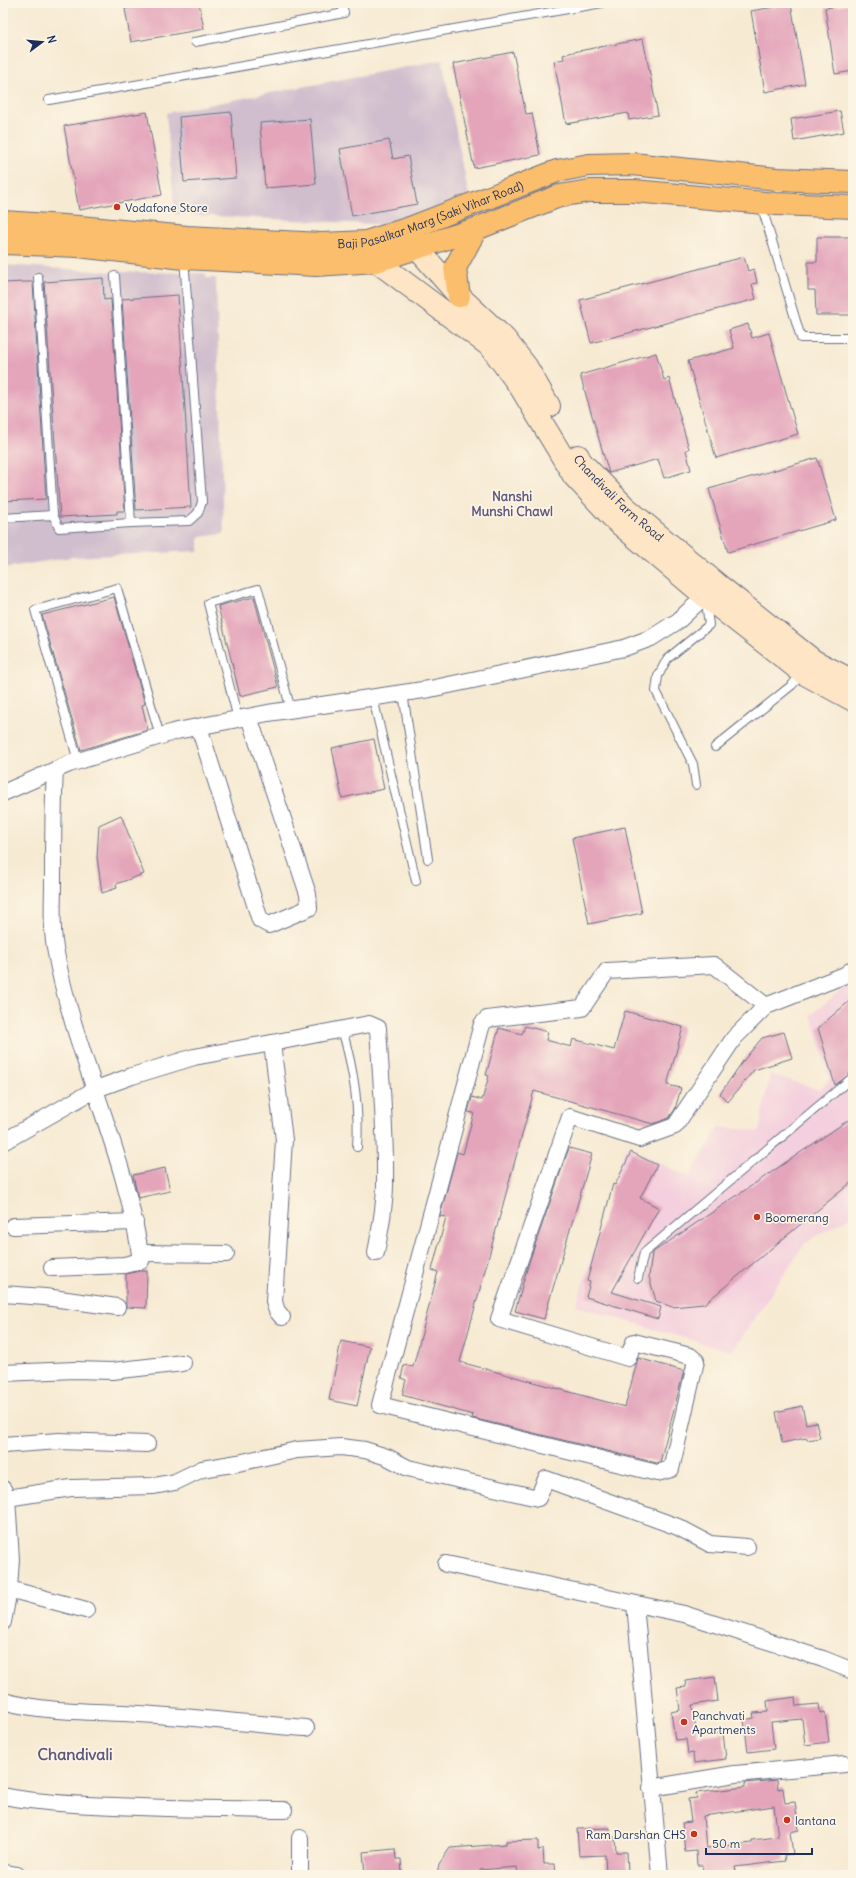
<svg xmlns="http://www.w3.org/2000/svg" width="856" height="1878" viewBox="0 0 856 1878" font-family="Delius,sans-serif">
  <style>
    .built { fill: #f4cfdd }
    .industrial { fill: #d0bdcd }
    .building { fill: #e4a5bb; fill-rule: evenodd }
    .lines { fill: none; stroke-linecap: round; stroke-linejoin: round }
    .lane-casing { stroke: #687087; stroke-width: 10 }
    .street-casing { stroke: #687087; stroke-width: 18 }
    .secondary-casing { stroke: #687087; stroke-width: 24 }
    .primary-casing { stroke: #687087; stroke-width: 24 }
    .lane { stroke: #fff; stroke-width: 8 }
    .street { stroke: #fff; stroke-width: 16 }
    .secondary { stroke: #fde5c5; stroke-width: 22 }
    .primary { stroke: #fabe6d; stroke-width: 22 }
    .poi-dot { fill: #c8321e; stroke: #fcf5e5; stroke-width: 1.5 }
    .labels { text-anchor: middle; dominant-baseline: central; stroke-width: 3.5; stroke-linejoin: round; paint-order: stroke }
    .poi-label { font-size: 12px; fill: #1b2f5e; stroke: #fcf5e5; text-anchor: start }
    .street-label { font-size: 12px; fill: #1b2f5e; stroke: #fcf5e5 }
    .neighbourhood-label { font-size: 13px; font-weight: bold; fill: #61587f; stroke: #fcf5e5 }
    .district-label { font-size: 16px; font-weight: bold; fill: #61587f; stroke: #fcf5e5 }
  </style>
  <rect width="100%" height="100%" fill="#fcf5e5"/>
  <filter id="ink" filterUnits="userSpaceOnUse"><feTurbulence type="fractalNoise" baseFrequency=".025" numOctaves="2"/><feDisplacementMap in="SourceGraphic" scale="8" xChannelSelector="R" yChannelSelector="G"/><feConvolveMatrix kernelMatrix="1 2 1 2 8 2 1 2 1" color-interpolation-filters="sRGB"/></filter>
  <filter id="wash" filterUnits="userSpaceOnUse"><feTurbulence type="fractalNoise" baseFrequency=".012" numOctaves="4" result="noise"/><feDisplacementMap in="SourceGraphic" scale="16" xChannelSelector="R" yChannelSelector="G"/><feGaussianBlur stdDeviation="0.9" result="paint"/><feColorMatrix in="noise" values="0 0 0 0 0 0 0 0 0 0 0 0 0 0 0 0 0 1.4 0 .05"/><feComposite in="paint" operator="in"/></filter>
  <g filter="url(#wash)">
    <rect width="100%" height="100%" fill="#f7ead3"/>
    <!-- built -->
    <polygon class="built" points="853,980 853,1216 805,1243 732,1352 576,1306 626,1147 689,1177 719,1127 759,1131 770,1074 820,1090 830,1079 811,1015"/>
    <!-- industrial -->
    <g class="industrial">
      <polygon points="442,60 469,196 391,225 175,214 166,113"/>
      <polygon points="3,265 114,272 206,273 206,278 216,278 224,534 199,537 199,551 72,557 3,568"/>
    </g>
    <g id="blocks">
      <!-- building -->
      <g class="building">
        <polygon points="161,3 199,3 204,29 131,42 125,9"/>
        <polygon points="791,4 805,84 765,92 751,11"/>
        <polygon points="853,4 853,71 835,74 825,8"/>
        <polygon points="643,39 658,115 629,120 628,113 566,124 554,61 564,59 563,55 573,52"/>
        <polygon points="513,52 526,114 532,113 540,155 474,168 453,64"/>
        <polygon points="840,111 844,132 794,141 791,119"/>
        <polygon points="147,112 162,195 79,210 64,126"/>
        <polygon points="231,112 236,178 184,182 179,117"/>
        <polygon points="310,119 316,184 265,188 260,123"/>
        <polygon points="389,140 393,159 408,156 417,204 352,216 340,149"/>
        <polygon points="817,237 853,237 853,315 816,315 815,290 808,290 808,262 817,262"/>
        <polygon points="744,257 748,271 754,269 757,283 752,284 756,299 591,343 580,300"/>
        <polygon points="103,278 104,300 111,299 125,511 117,511 117,514 60,517 44,282"/>
        <polygon points="24,282 33,282 46,499 3,501 3,283"/>
        <polygon points="178,295 191,507 136,510 122,299"/>
        <polygon points="748,324 752,338 769,333 798,434 716,458 688,361 734,348 729,330"/>
        <polygon points="656,353 664,380 669,378 689,449 686,450 691,470 664,478 658,459 609,473 580,375"/>
        <polygon points="817,458 836,520 728,552 709,489"/>
        <polygon points="114,597 145,704 142,705 148,730 81,750 42,615"/>
        <polygon points="254,597 278,687 240,696 218,606"/>
        <polygon points="374,739 384,789 342,798 332,748"/>
        <polygon points="121,815 144,874 116,884 117,888 102,893 97,857 99,825"/>
        <polygon points="625,827 642,913 589,924 572,838"/>
        <polygon points="853,998 853,1072 835,1085 818,1028"/>
        <polygon points="625,1011 683,1027 667,1085 681,1088 675,1109 669,1118 653,1124 534,1091 460,1362 625,1407 638,1358 684,1371 660,1462 657,1463 472,1418 473,1415 402,1395 406,1380 401,1378 404,1365 413,1367 438,1272 432,1270 446,1217 440,1216 457,1152 463,1154 474,1113 468,1112 472,1097 482,1100 489,1076 486,1075 499,1028 522,1034 525,1026 548,1032 546,1040 571,1047 573,1039 614,1050"/>
        <polygon points="784,1032 792,1058 754,1070 728,1102 720,1094 743,1061 762,1038"/>
        <polygon points="853,1117 853,1181 704,1304 672,1307 656,1301 649,1277 652,1253"/>
        <polygon points="569,1148 592,1154 544,1319 515,1311 529,1262"/>
        <polygon points="631,1152 657,1165 640,1198 659,1208 612,1292 661,1307 658,1319 586,1297 590,1282 587,1281 613,1184 615,1185"/>
        <polygon points="165,1168 170,1191 138,1198 133,1175"/>
        <polygon points="139,1271 147,1271 146,1308 126,1307 126,1274"/>
        <polygon points="341,1341 370,1347 357,1406 329,1400"/>
        <polygon points="802,1406 806,1424 816,1422 820,1438 807,1440 806,1438 782,1443 776,1412"/>
        <polygon points="715,1677 718,1701 692,1705 697,1736 723,1733 726,1759 694,1763 693,1753 688,1754 686,1739 675,1740 671,1712 680,1710 677,1688 686,1687 685,1681"/>
        <polygon points="795,1697 796,1706 819,1704 820,1713 825,1712 829,1742 805,1745 802,1719 771,1722 774,1749 748,1752 744,1720 754,1718 753,1713 768,1712 767,1701"/>
        <path d="M777,1780L778,1789L783,1788L785,1803L795,1802L799,1830L790,1832L793,1854L784,1855L785,1861L735,1867L736,1871L704,1875L702,1865H697L696,1851L685,1852L682,1823L691,1822L688,1799L697,1798L696,1793L745,1787V1783ZM774,1806L778,1837L752,1840V1843L706,1848L703,1816Z"/>
        <polygon points="610,1828 610,1838 615,1837 616,1852 627,1852 628,1875 606,1875 605,1855 579,1856 577,1829"/>
        <polygon points="538,1840 538,1850 543,1849 544,1864 555,1864 556,1875 518,1875 517,1867 480,1870 480,1875 437,1875 439,1864 450,1848 506,1844 506,1841"/>
        <polygon points="395,1849 396,1859 401,1859 402,1875 365,1875 363,1852"/>
      </g>
    </g>
  </g>
  <g filter="url(#ink)">
    <use href="#blocks" fill-opacity="0" stroke="#687087" stroke-width="1"/>
    <g class="lines">
      <defs>
        <g id="lane">
          <polyline points="195,42 344,13 342,3"/>
          <polyline points="49,100 602,3"/>
          <polyline points="761,204 801,338 853,338"/>
          <polyline points="115,276 131,523 189,521 198,513 202,502 184,258"/>
          <polyline points="53,515 59,528 131,523"/>
          <polyline points="3,518 53,515 38,277"/>
          <polyline points="403,693 428,859"/>
          <polyline points="373,698 416,881"/>
          <polyline points="238,719 208,603 258,589 291,710"/>
          <polyline points="715,747 792,685 802,674"/>
          <polyline points="78,761 35,610 117,588 160,736"/>
          <polyline points="696,785 693,764 656,691 658,676 667,659 709,625 706,602"/>
          <path d="M342,1029C353,1067 360,1107 357,1147"/>
          <polyline points="638,1278 644,1253 853,1077"/>
        </g>
        <g id="street">
          <polyline points="199,727 260,920 269,925 309,908 308,894 249,717"/>
          <polyline points="3,793 69,764 177,731 268,713 430,689 624,648 651,638 678,621 713,588"/>
          <polyline points="766,1006 714,965 607,971 582,1008 487,1019 482,1024 380,1405 657,1473 671,1469 696,1361 690,1356 634,1342 628,1358 499,1319 570,1117 639,1139 675,1126 734,1038 766,1006 845,975 853,969"/>
          <path d="M272,1043L369,1024L378,1028C381,1079 386,1132 385,1184C385,1207 380,1230 376,1253"/>
          <polyline points="3,1142 96,1089 132,1076 194,1057 272,1043 284,1140 274,1302 277,1311 282,1317"/>
          <polyline points="13,1226 135,1222"/>
          <polyline points="140,1253 226,1254"/>
          <path d="M52,1268L124,1265L141,1261C127,1153 74,1055 55,948C51,927 53,903 53,882C53,844 53,807 55,770"/>
          <polyline points="3,1294 45,1297 117,1307"/>
          <polyline points="3,1373 75,1370 112,1371 183,1363"/>
          <polyline points="3,1445 59,1441 147,1444"/>
          <polyline points="3,1489 7,1498 11,1559 9,1589 3,1622"/>
          <polyline points="7,1498 71,1488 154,1486 175,1482 202,1469 238,1463 297,1450 341,1447 365,1450 387,1457 408,1468 538,1498 546,1479 678,1527 710,1544 747,1547"/>
          <polyline points="446,1564 684,1614 823,1659 853,1671"/>
          <polyline points="9,1589 86,1610"/>
          <polyline points="635,1604 660,1875"/>
          <path d="M3,1701C47,1713 94,1711 139,1714C195,1717 250,1724 306,1728"/>
          <polyline points="651,1788 735,1774 845,1764"/>
          <path d="M3,1796C40,1803 77,1805 115,1806C171,1809 228,1809 284,1810"/>
          <polyline points="3,1873 17,1875"/>
          <polyline points="300,1875 300,1838"/>
        </g>
        <g id="secondary">
          <polyline points="411,231 416,247 459,296 505,339 526,366 549,406"/>
          <polyline points="369,246 376,261 491,347 521,388 574,476 615,520 705,596 803,673 853,700"/>
          <path id="s1" d="M578,456L581,462L625,507L717,584L814,661L853,681"/>
        </g>
        <g id="primary">
          <path id="s2" d="M3,222L79,227L187,237L322,244L366,242L410,228L557,171L589,165L632,164L777,179L853,182"/>
          <polyline points="3,243 78,246 184,258 316,265 376,261 476,229 559,196 589,191 634,191 776,204 853,207"/>
          <polyline points="459,296 455,268 476,229"/>
        </g>
      </defs>
      <!-- lane casing -->
      <use href="#lane" class="lane-casing"/>
      <!-- street casing -->
      <use href="#street" class="street-casing"/>
      <!-- secondary casing -->
      <use href="#secondary" class="secondary-casing"/>
      <!-- primary casing -->
      <use href="#primary" class="primary-casing"/>
      <!-- lane -->
      <use href="#lane" class="lane"/>
      <!-- street -->
      <use href="#street" class="street"/>
      <!-- secondary -->
      <use href="#secondary" class="secondary"/>
      <!-- primary -->
      <use href="#primary" class="primary"/>
    </g>
  </g>
  <!-- markers -->
  <g class="poi-dot">
    <circle cx="117" cy="207" r="4"/>
    <circle cx="757" cy="1217" r="4"/>
    <circle cx="684" cy="1722" r="4"/>
    <circle cx="787" cy="1820" r="4"/>
    <circle cx="694" cy="1834" r="4"/>
  </g>
  <g class="labels">
    <!-- poi labels -->
    <g class="poi-label">
      <text x="125" y="207">Vodafone Store</text>
      <text x="765" y="1217">Boomerang</text>
      <text x="692" y="1715">Panchvati<tspan x="692" dy="14">Apartments</tspan></text>
      <text x="795" y="1820">lantana</text>
      <text x="686" y="1834" text-anchor="end">Ram Darshan CHS</text>
    </g>
    <!-- street labels -->
    <g class="street-label">
      <text stroke="none"><textPath href="#s2" startOffset="433">Baji Pasalkar Marg (Saki Vihar Road)</textPath></text>
      <text stroke="none"><textPath href="#s1" startOffset="59">Chandivali Farm Road</textPath></text>
    </g>
    <!-- neighbourhood labels -->
    <g class="neighbourhood-label">
      <text x="512" y="496">Nanshi<tspan x="512" dy="15">Munshi Chawl</tspan></text>
    </g>
    <!-- district labels -->
    <g class="district-label">
      <text x="75" y="1754">Chandivali</text>
    </g>
  </g>
  <!-- margin -->
  <rect width="856" height="1878" fill="none" stroke="#fcf5e5" stroke-width="16"/>
  <!-- north arrow -->
  <g transform="translate(42 42) rotate(74)" stroke="#fcf5e5" stroke-width="3" paint-order="stroke">
  <path d="M0-3L7 15L0 10L-7 15Z" fill="#1b2f5e"/>
  <text y="-6" font-size="11" font-weight="bold" text-anchor="middle" fill="#1b2f5e">N</text>
  </g>
  <!-- scale -->
  <path d="M706 1848v6h106v-6" fill="none" stroke="#1b2f5e" stroke-width="2"/>
  <text x="712" y="1848" font-size="12" fill="#1b2f5e" stroke="#fcf5e5" stroke-width="3" paint-order="stroke">50 m</text>
</svg>
